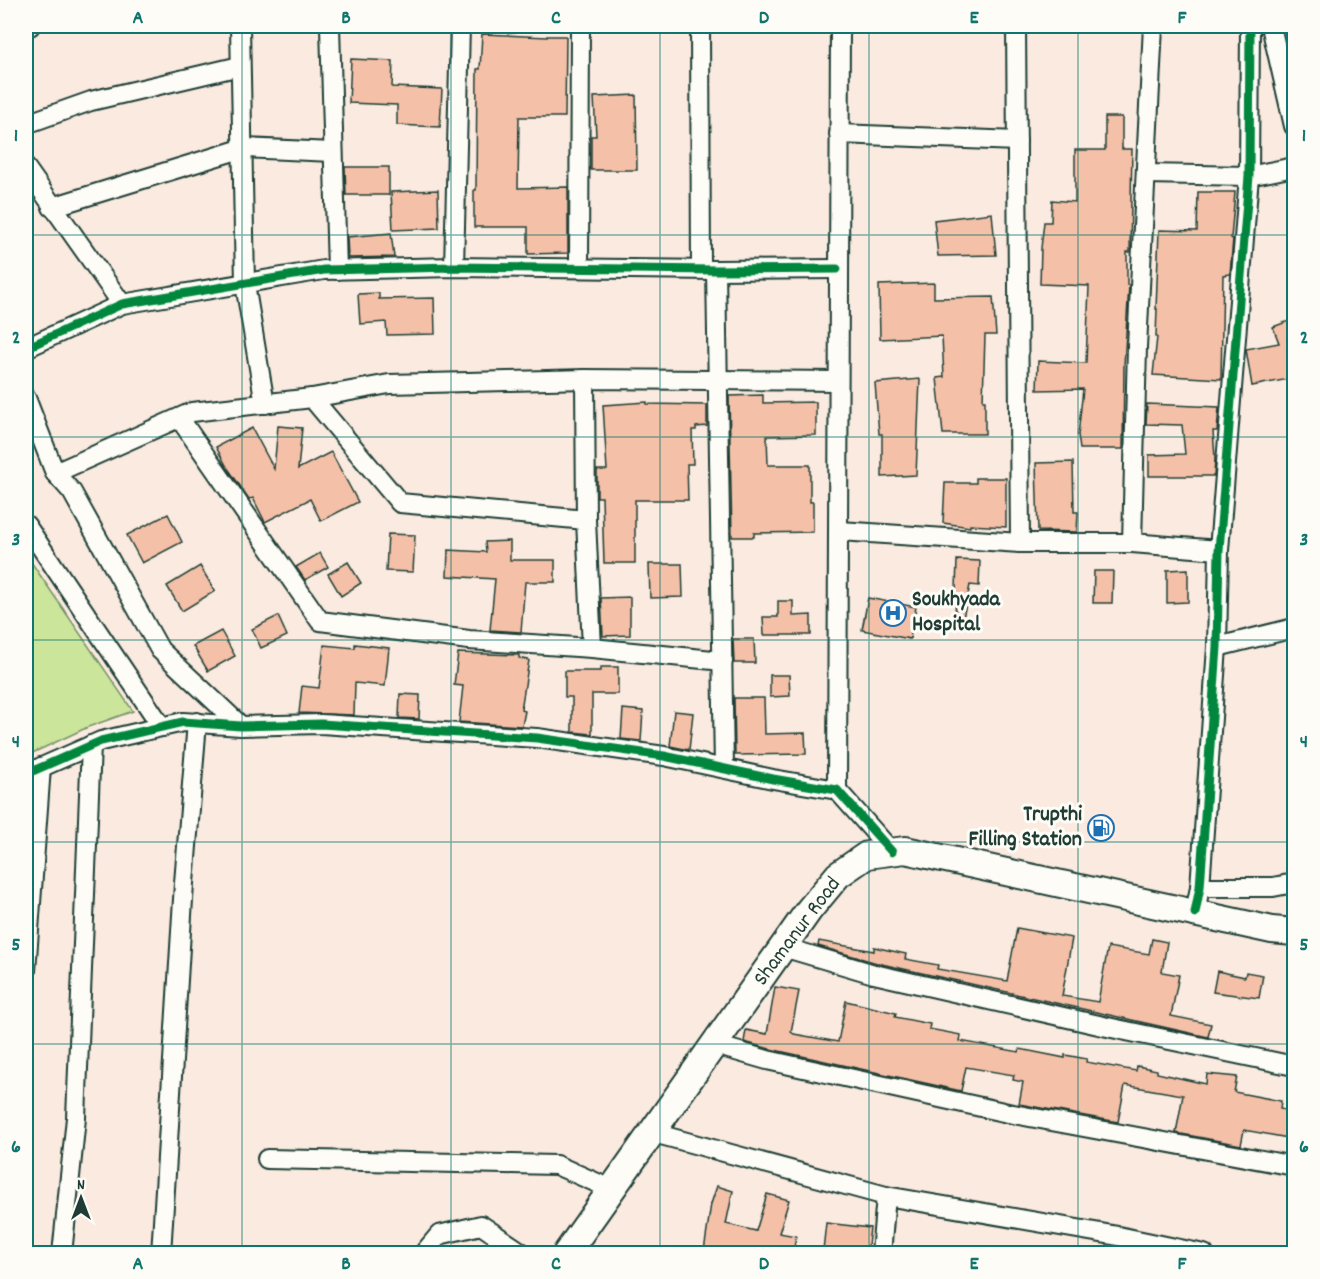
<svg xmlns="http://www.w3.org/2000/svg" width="1320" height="1279" viewBox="0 0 1320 1279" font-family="Dekko,sans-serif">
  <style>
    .green { fill: #cbe59b; stroke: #759168; stroke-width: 1.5 }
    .building { fill: #f4c0a7; stroke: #1f3d34; stroke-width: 1.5 }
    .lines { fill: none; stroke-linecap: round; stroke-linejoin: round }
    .minor-casing { stroke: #1f3d34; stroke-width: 22 }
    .secondary-casing { stroke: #1f3d34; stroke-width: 30 }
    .minor { stroke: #fdfcf7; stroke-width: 18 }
    .secondary { stroke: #fdfcf7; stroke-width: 26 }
    .cycleway-casing { stroke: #fdfcf7; stroke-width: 13 }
    .cycleway { stroke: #00873e; stroke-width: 9 }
    .grid { fill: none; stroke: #0f766e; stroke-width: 1.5; stroke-opacity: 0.55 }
    .labels { text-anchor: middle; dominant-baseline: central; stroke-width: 6; stroke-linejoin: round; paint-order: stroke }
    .poi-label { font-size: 22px; font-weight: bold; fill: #1f3d34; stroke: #fdfcf7; text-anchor: start }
    .street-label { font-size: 22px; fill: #1f3d34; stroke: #fdfcf7 }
    .neatline { fill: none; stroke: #0f766e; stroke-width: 2 }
    .grid-label { font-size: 20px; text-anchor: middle; font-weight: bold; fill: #0f766e }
  </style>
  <rect width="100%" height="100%" fill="#faeadf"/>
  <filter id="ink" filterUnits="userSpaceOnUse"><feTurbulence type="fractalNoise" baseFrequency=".0167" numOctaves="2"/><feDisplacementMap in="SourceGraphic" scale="12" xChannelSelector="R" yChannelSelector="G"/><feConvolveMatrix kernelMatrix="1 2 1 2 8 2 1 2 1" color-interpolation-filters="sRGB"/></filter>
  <g filter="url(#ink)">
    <!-- green -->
    <polygon class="green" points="26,558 29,559 133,711 88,727 26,756"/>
    <!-- building -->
    <g class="building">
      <polygon points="482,34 547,37 547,36 566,36 565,117 519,117 518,188 568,187 568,253 528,254 528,227 474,227 474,190 476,190 477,69 480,69"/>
      <polygon points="351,59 393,61 392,87 442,89 440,127 397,125 397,105 349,103"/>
      <polygon points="636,95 637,170 591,170 591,136 596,136 594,97"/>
      <polygon points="1105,117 1122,117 1122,149 1132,149 1130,252 1127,252 1127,285 1129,285 1124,365 1123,449 1080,449 1078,435 1083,389 1037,390 1038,361 1086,363 1089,286 1040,284 1041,248 1044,222 1051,222 1052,200 1075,202 1075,150 1105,150"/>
      <polygon points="345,167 389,167 389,195 346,195"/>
      <polygon points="438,190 439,228 393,230 391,192"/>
      <polygon points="1198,192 1235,192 1231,238 1233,239 1230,274 1223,275 1221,379 1153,375 1157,337 1156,337 1157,309 1156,309 1159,230 1197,231"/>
      <polygon points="992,213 996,255 938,256 934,220"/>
      <polygon points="391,233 394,257 348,258 347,237"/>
      <polygon points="934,283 934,298 993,297 996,335 985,335 983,401 985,401 985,434 943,434 937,378 944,377 942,336 880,339 879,285"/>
      <polygon points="379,293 379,299 434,298 435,334 387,335 386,322 360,324 358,294"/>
      <polygon points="1294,319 1294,378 1252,386 1246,349 1279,343 1273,327"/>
      <polygon points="920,379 916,475 882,477 882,434 879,434 875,383"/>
      <polygon points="763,395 763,403 816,402 816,435 767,436 768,465 810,465 810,502 813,502 813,532 754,533 754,537 732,537 729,396"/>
      <polygon points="647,402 647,404 707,405 707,426 696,427 696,430 692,430 693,464 687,464 688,500 635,500 635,563 604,563 602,497 597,497 597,470 607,470 603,405"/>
      <polygon points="1147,404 1219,407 1217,431 1213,431 1215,458 1214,476 1149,476 1149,455 1185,454 1182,425 1146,424"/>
      <polygon points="278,426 302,428 298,469 331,452 358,502 321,521 310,499 265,522 253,498 249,499 227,467 216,447 252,428 274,469"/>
      <polygon points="1073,462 1074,512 1078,512 1077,532 1038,531 1036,463"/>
      <polygon points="976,478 1006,478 1006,527 970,525 970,527 943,523 945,483 976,483"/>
      <polygon points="168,514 182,542 142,563 127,535"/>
      <polygon points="388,534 415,535 413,572 386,571"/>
      <polygon points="510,541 510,560 555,560 555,582 525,582 521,632 490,630 495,579 447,576 448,550 486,552 485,542"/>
      <polygon points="320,553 328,567 305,580 296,567"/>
      <polygon points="957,560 980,561 979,586 970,585 963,618 955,618"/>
      <polygon points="348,562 361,583 341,596 328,574"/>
      <polygon points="649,564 682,564 683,597 650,598"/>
      <polygon points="200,566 215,591 182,611 167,586"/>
      <polygon points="1188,569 1188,602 1167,603 1167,570"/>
      <polygon points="1094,571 1113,571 1112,603 1093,603"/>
      <polygon points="630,597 630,635 603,636 601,598"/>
      <polygon points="868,598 916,607 910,639 862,630"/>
      <polygon points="778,601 793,601 793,616 811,615 811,635 764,635 763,617 778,617"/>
      <polygon points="278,616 287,636 261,648 252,629"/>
      <polygon points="221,631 235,656 208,671 193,646"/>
      <polygon points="733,639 754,639 755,663 734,663"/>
      <polygon points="355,644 389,648 385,686 355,683 354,715 299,713 302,686 319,688 324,645 355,648"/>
      <polygon points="458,653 519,655 519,658 529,660 521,710 525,711 522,726 459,722 463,686 454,685"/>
      <polygon points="601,667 618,667 618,694 592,694 592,734 572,732 572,697 565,697 565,671 601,671"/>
      <polygon points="770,675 789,675 790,696 770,697"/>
      <polygon points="400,694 420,695 419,719 399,718"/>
      <polygon points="734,698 764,698 765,734 805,733 806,754 735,755"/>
      <polygon points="623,709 643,711 641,741 621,739"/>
      <polygon points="674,711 693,713 689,750 670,746"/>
      <polygon points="1017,928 1072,938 1062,996 1098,1002 1108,947 1149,954 1152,939 1167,942 1162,972 1179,975 1171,1016 1211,1024 1208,1037 877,963 818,946 819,941 874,951 874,947 906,954 905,959 938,965 937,969 1007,981"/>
      <polygon points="1217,971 1245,977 1246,972 1263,975 1259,998 1213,992"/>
      <polygon points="775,987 799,991 791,1032 794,1034 838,1042 846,1001 896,1013 895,1017 930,1024 929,1029 961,1035 960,1041 1019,1052 1020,1049 1065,1058 1065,1055 1087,1059 1086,1062 1136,1071 1137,1066 1157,1070 1157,1073 1206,1084 1207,1074 1237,1077 1234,1092 1281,1101 1280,1109 1294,1112 1294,1139 1244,1130 1241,1145 1176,1133 1183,1095 1153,1090 1125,1085 1118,1122 1019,1104 1023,1082 1013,1080 1014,1075 966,1067 961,1091 770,1049 744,1042 746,1030 767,1034"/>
      <polygon points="717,1186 733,1191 726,1224 756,1231 767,1194 789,1200 779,1233 796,1236 793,1254 718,1254 704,1251 711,1204"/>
      <polygon points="826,1223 870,1228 867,1254 823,1250"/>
    </g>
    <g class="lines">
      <defs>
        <g id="minor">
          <polyline points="240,26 245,284 265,404"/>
          <polyline points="330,26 337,270"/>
          <polyline points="700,26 701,269"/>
          <polyline points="1016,26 1020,543"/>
          <polyline points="1271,26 1294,126"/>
          <polyline points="26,28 30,26"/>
          <polyline points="26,124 91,101 240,66"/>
          <polyline points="839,134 1017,141"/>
          <polyline points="26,168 122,304"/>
          <polyline points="1146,174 1249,176 1294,167"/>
          <polyline points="52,207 244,148 333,152"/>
          <polyline points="454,267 460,26"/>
          <polyline points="579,267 580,26"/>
          <polyline points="716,270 724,768"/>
          <polyline points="26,348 122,304 324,270 454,267 716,270 837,269"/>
          <polyline points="585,379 586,520 592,648"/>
          <polyline points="26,398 55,473 72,492 160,650 241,726"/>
          <polyline points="312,398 400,503 586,520"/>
          <polyline points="180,419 320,621 469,640 592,648 723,661"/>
          <polyline points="55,473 192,412 312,398 389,384 585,379 838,381"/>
          <polyline points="26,525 162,727"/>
          <polyline points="840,531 1020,543 1132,543 1219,550"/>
          <polyline points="1132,543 1137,347 1153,26"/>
          <polyline points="1217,647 1294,628"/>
          <polyline points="26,774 101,741 183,722 241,726 321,724 537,738 664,756 773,779 837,790 892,852"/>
          <path d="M837,790C840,535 837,280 840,26"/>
          <polyline points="1200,887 1273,887 1294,883"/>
          <polyline points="1195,913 1200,887 1217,647 1219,550 1249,176 1250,26"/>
          <polyline points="783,947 874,974 1112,1028 1294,1066"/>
          <polyline points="26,971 41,767"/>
          <polyline points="715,1045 767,1060 1008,1113 1294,1166"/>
          <polyline points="650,1132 886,1196 1118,1236 1204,1254"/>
          <polyline points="267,1159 556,1165 611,1189"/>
          <polyline points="62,1254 76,1118 91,745"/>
          <polyline points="161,1254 184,883 197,722"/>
          <polyline points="423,1254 439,1235 481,1225 524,1254"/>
          <polyline points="881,1254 886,1196"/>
        </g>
        <polyline id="secondary" points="566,1254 809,910 838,875 867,855 905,850 1272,930 1294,932"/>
      </defs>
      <!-- minor casing -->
      <use href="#minor" class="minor-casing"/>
      <!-- secondary casing -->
      <use href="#secondary" class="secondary-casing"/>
      <!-- minor -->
      <use href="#minor" class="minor"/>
      <!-- secondary -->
      <use href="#secondary" class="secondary"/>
      <defs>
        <g id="cycleway">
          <polyline points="26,348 122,304 324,270 454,267 716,270 837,269"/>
          <polyline points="26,774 101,741 183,722 241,726 321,724 537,738 664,756 773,779 837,790 892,852"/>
          <polyline points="1195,913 1200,887 1217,647 1219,550 1249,176 1250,26"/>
        </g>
      </defs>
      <!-- cycleway casing -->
      <use href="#cycleway" class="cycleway-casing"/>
      <!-- cycleway -->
      <use href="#cycleway" class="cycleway"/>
    </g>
  </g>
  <!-- grid -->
  <path class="grid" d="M242,26V1254M451,26V1254M660,26V1254M869,26V1254M1078,26V1254M26,235H1294M26,437H1294M26,640H1294M26,842H1294M26,1044H1294"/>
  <!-- icons -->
  <defs>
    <symbol id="hospital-ring" viewBox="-11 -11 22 22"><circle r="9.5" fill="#fdfcf7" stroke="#1f6fb2" stroke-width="1.5"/><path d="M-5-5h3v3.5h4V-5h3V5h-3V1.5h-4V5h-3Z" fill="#1f6fb2"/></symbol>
    <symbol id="fuel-ring" viewBox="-11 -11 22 22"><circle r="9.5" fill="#fdfcf7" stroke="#1f6fb2" stroke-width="1.5"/><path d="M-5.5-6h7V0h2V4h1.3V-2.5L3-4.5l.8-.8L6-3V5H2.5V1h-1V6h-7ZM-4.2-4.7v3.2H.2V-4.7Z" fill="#1f6fb2"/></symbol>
  </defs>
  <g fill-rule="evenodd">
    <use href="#hospital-ring" x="878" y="598" width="30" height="30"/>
    <use href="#fuel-ring" x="1086" y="813" width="30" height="30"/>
  </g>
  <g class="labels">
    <!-- poi labels -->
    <g class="poi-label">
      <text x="912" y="600">Soukhyada<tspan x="912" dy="25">Hospital</tspan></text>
      <text x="1082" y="815" text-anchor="end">Trupthi<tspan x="1082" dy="25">Filling Station</tspan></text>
    </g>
    <!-- street labels -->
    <g class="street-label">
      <text transform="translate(798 932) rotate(-53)">Shamanur Road</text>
    </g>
  </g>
  <!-- margin -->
  <rect width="1320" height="1279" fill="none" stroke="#fdfcf7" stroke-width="66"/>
  <!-- north arrow -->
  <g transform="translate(81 1198)" stroke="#fdfcf7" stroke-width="4.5" paint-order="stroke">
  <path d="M0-4.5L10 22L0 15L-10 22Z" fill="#1f3d34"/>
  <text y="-9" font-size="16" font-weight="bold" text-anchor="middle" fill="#1f3d34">N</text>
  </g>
  <rect x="33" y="33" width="1254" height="1213" class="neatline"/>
  <g class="grid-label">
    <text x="138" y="23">A</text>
    <text x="346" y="23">B</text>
    <text x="556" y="23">C</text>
    <text x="764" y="23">D</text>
    <text x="974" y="23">E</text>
    <text x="1182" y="23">F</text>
    <text x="16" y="141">1</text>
    <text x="1304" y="141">1</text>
    <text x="16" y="343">2</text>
    <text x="1304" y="343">2</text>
    <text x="16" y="545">3</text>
    <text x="1304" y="545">3</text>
    <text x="16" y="747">4</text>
    <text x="1304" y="747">4</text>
    <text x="16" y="950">5</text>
    <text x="1304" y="950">5</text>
    <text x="16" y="1152">6</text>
    <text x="1304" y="1152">6</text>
    <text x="138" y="1269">A</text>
    <text x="346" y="1269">B</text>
    <text x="556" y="1269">C</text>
    <text x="764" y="1269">D</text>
    <text x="974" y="1269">E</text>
    <text x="1182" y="1269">F</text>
  </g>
</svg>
